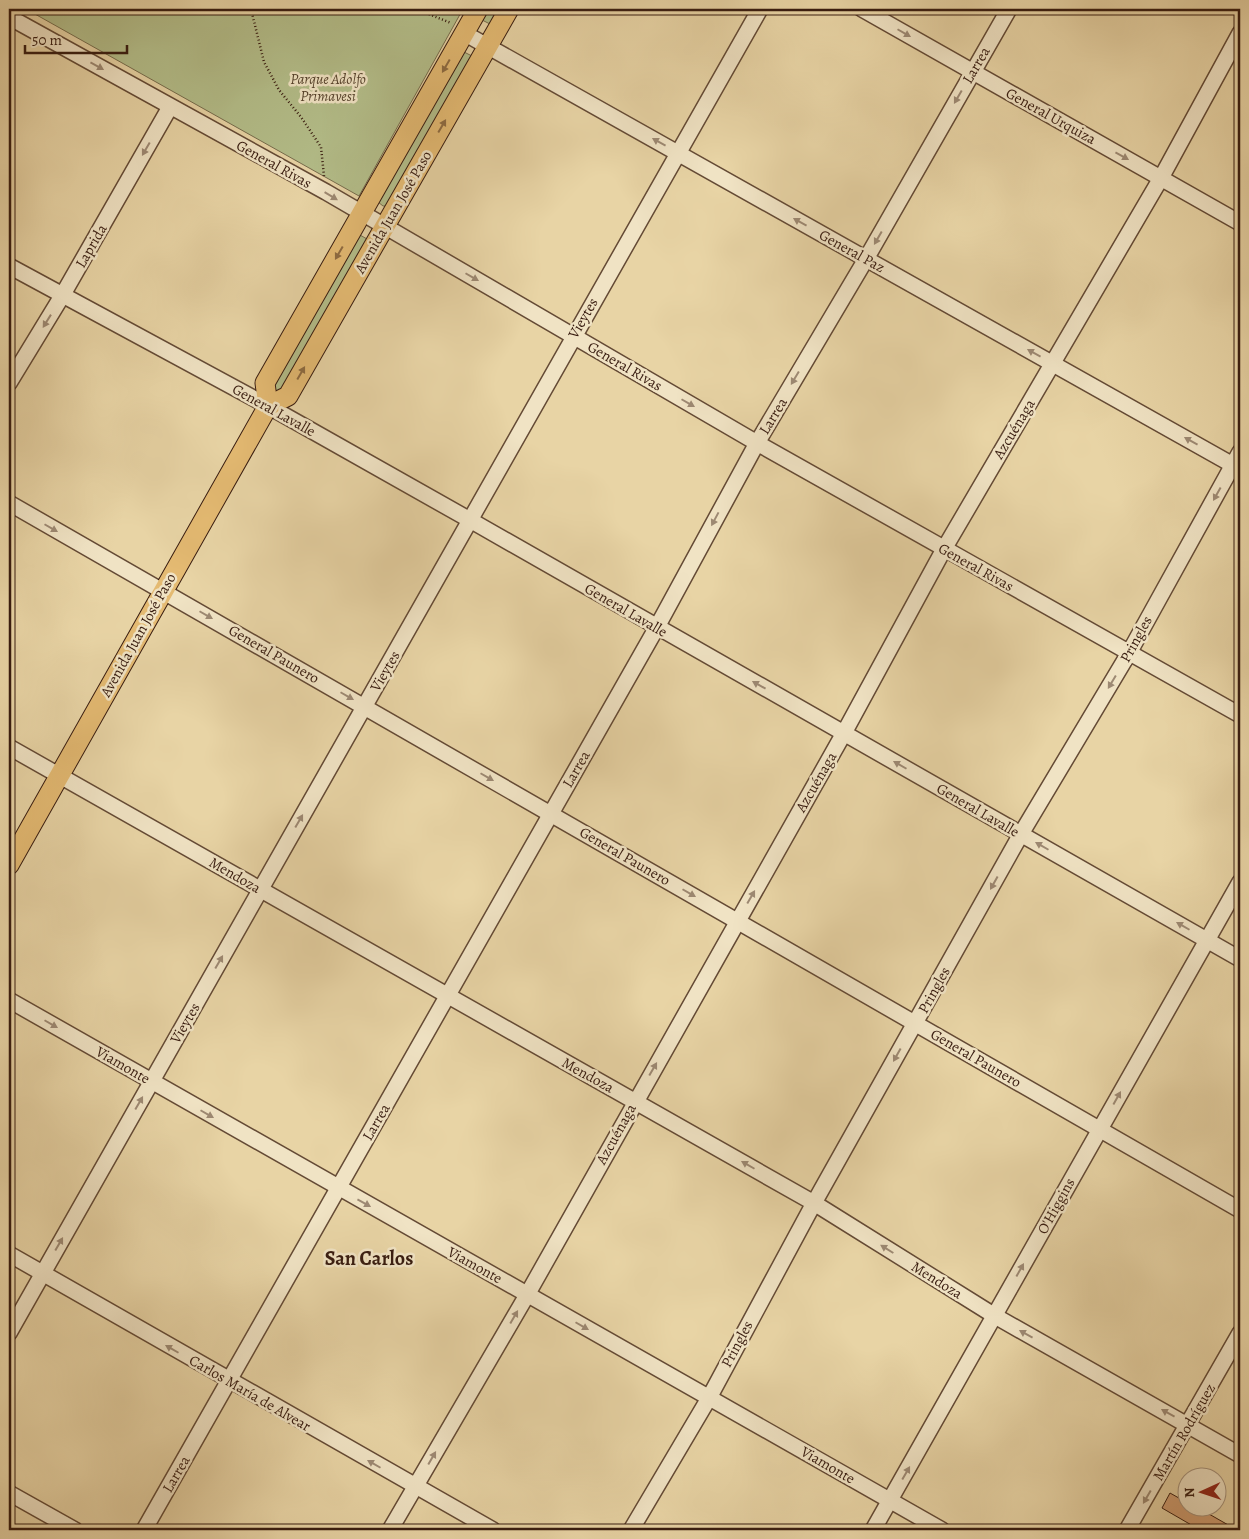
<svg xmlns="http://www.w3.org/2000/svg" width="1249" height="1539" viewBox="0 0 1249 1539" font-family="Alegreya,serif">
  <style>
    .green { fill: #b3bd89; stroke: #766c4c }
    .building { fill: #d19e72; stroke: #381c10 }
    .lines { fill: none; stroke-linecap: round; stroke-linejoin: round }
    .minor-casing { stroke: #644a35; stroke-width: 18 }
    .major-casing { stroke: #381c10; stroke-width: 21 }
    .path { stroke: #381c10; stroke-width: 2.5; stroke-dasharray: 1 2.5; stroke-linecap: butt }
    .minor { stroke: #f0e3c4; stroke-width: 15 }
    .major { stroke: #e4ba72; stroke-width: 19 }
    .oneway { fill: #9d8973 }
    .oneway2 { fill: #8e6b41 }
    .labels { text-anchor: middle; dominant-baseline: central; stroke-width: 5; stroke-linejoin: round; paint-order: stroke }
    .street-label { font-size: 15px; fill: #381c10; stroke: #f0e3c4 }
    .park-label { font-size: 15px; font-style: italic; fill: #57442e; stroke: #f0e3c4 }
    .district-label { font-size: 20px; font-weight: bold; fill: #381c10; stroke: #f0e3c4 }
  </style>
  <rect width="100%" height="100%" fill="#e8d4a5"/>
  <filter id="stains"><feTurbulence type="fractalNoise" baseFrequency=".004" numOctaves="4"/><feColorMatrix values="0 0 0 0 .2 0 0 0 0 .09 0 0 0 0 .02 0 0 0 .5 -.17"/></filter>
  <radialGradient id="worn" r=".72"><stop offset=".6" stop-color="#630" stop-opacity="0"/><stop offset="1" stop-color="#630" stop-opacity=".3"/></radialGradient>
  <!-- green -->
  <g class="green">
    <polygon points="26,9 463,9 359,196"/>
    <polygon points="486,9 502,9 490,24 482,20"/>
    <polygon points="464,52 472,56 388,206 383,206 378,202"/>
    <polygon points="360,235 367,239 281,395 269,390"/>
  </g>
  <!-- building -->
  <polygon class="building" points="1170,1493 1186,1502 1186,1506 1195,1506 1237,1530 1200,1530 1162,1508"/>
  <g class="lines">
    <defs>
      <g id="minor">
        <polyline points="862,9 1240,223"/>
        <polyline points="9,17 326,192 757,443 1240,715"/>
        <polyline points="464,33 1240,469"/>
        <polyline points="9,266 268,406 470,520 1240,959"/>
        <polyline points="9,383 62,296 170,107"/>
        <polyline points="9,503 1240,1210"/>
        <polyline points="9,747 814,1203 995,1316 1240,1455"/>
        <polyline points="9,1000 942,1530"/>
        <polyline points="9,1254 493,1530"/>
        <polyline points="9,1333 760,9"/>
        <polyline points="9,1493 75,1530"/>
        <polyline points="144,1530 657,627 757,443 866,259 1009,9"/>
        <polyline points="390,1530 527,1295 844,733 944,549 1161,178 1240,33"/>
        <polyline points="631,1530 709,1398 814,1203 1021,834 1129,653 1240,452"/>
        <polyline points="873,1530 1240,882"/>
        <polyline points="1127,1530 1240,1333"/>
      </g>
      <g id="major">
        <polyline points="268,406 265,383 478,9"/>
        <polyline points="9,865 268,406 288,396 509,9"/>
      </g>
    </defs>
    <!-- minor casing -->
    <use href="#minor" class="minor-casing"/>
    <!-- major casing -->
    <use href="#major" class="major-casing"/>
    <!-- path -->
    <g class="path">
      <polyline points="251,9 264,62 279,90 301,117 321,147 324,176"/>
      <polyline points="416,9 451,23"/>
    </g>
    <!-- minor -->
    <use href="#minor" class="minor"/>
    <!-- major -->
    <use href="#major" class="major"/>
  </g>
  <!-- one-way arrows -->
  <defs><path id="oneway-solid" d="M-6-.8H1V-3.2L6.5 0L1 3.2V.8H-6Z" transform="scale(1.25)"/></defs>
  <g class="oneway">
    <use href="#oneway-solid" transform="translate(904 33) rotate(30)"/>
    <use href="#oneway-solid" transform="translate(97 66) rotate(29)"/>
    <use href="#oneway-solid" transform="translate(958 97) rotate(120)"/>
    <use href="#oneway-solid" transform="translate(659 142) rotate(-151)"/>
    <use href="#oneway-solid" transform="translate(146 149) rotate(120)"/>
    <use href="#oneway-solid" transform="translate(1122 156) rotate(29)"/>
    <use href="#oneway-solid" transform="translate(331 196) rotate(31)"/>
    <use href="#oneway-solid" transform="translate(800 222) rotate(-151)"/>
    <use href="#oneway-solid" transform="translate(878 238) rotate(120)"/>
    <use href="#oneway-solid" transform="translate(472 277) rotate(30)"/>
    <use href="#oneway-solid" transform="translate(47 321) rotate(122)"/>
    <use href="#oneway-solid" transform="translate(1034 353) rotate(-151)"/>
    <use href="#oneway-solid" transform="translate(795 378) rotate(121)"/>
    <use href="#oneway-solid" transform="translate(688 403) rotate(30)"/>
    <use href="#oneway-solid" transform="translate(1191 441) rotate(-151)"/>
    <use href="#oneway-solid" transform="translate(1217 494) rotate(119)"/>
    <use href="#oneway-solid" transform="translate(715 519) rotate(118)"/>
    <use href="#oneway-solid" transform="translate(51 528) rotate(30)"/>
    <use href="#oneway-solid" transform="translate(206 615) rotate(30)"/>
    <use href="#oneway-solid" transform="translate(1112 682) rotate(121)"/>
    <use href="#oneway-solid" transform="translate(759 685) rotate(-151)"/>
    <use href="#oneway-solid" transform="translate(347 696) rotate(30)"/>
    <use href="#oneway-solid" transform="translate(900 765) rotate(-150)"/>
    <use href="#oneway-solid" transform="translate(487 777) rotate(30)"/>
    <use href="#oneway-solid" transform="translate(299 821) rotate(-60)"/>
    <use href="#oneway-solid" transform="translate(1042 846) rotate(-150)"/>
    <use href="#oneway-solid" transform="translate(994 883) rotate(119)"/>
    <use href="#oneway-solid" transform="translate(689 893) rotate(30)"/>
    <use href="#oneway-solid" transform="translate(751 897) rotate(-60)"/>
    <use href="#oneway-solid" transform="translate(1183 926) rotate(-150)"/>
    <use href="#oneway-solid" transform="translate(219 962) rotate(-60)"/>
    <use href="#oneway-solid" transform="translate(51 1024) rotate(30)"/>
    <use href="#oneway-solid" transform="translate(897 1055) rotate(119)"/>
    <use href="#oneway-solid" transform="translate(653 1069) rotate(-60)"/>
    <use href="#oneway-solid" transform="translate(1117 1098) rotate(-61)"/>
    <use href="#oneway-solid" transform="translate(139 1103) rotate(-60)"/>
    <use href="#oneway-solid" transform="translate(207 1114) rotate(30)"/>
    <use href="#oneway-solid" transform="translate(748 1165) rotate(-150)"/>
    <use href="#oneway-solid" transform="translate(364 1203) rotate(29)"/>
    <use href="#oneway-solid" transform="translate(59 1244) rotate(-60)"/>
    <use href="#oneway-solid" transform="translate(887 1249) rotate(-148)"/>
    <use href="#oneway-solid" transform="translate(1020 1270) rotate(-61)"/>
    <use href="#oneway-solid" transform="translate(514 1317) rotate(-60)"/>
    <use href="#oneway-solid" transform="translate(582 1326) rotate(30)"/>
    <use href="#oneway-solid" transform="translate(1026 1334) rotate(-151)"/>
    <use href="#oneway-solid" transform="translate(172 1349) rotate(-150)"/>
    <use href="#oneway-solid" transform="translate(1168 1413) rotate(-151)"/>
    <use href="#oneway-solid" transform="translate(432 1458) rotate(-60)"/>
    <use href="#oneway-solid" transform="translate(374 1464) rotate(-150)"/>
    <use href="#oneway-solid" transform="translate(906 1473) rotate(-60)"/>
    <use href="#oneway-solid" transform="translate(1147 1497) rotate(120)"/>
  </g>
  <g class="oneway2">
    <use href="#oneway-solid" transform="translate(446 66) rotate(120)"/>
    <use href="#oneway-solid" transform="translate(442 126) rotate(-60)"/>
    <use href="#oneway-solid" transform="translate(339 253) rotate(120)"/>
    <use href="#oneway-solid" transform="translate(301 373) rotate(-60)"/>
  </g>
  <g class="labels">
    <!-- street labels -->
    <g class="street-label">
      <text transform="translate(976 65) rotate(-60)">Larrea</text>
      <text transform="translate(1051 116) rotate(29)">General Urquiza</text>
      <text transform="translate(274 164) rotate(29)">General Rivas</text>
      <text transform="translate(393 212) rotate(-60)">Avenida Juan José Paso</text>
      <text transform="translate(91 246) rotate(-60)">Laprida</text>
      <text transform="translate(852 251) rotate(29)">General Paz</text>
      <text transform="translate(583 318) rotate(-60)">Vieytes</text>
      <text transform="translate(625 366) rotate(30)">General Rivas</text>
      <text transform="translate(274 410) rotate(29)">General Lavalle</text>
      <text transform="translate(773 416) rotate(-59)">Larrea</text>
      <text transform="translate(1014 429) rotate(-59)">Azcuénaga</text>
      <text transform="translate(976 567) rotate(29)">General Rivas</text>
      <text transform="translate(626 610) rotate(30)">General Lavalle</text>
      <text transform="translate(138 635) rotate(-61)">Avenida Juan José Paso</text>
      <text transform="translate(1136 639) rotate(-61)">Pringles</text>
      <text transform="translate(274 654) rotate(30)">General Paunero</text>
      <text transform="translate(385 671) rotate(-60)">Vieytes</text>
      <text transform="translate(576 769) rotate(-60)">Larrea</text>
      <text transform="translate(816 782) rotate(-60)">Azcuénaga</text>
      <text transform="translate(978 810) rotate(30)">General Lavalle</text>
      <text transform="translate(625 856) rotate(30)">General Paunero</text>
      <text transform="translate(235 875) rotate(30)">Mendoza</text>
      <text transform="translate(934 990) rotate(-61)">Pringles</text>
      <text transform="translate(185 1023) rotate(-60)">Vieytes</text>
      <text transform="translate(976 1058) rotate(30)">General Paunero</text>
      <text transform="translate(123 1065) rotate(30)">Viamonte</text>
      <text transform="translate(588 1075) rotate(29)">Mendoza</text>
      <text transform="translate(376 1122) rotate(-60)">Larrea</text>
      <text transform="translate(616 1134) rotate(-61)">Azcuénaga</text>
      <text transform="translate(1056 1206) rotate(-61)">O'Higgins</text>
      <text transform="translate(475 1265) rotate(29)">Viamonte</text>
      <text transform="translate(937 1280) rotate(32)">Mendoza</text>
      <text transform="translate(737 1344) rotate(-62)">Pringles</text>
      <text transform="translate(250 1393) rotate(30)">Carlos María de Alvear</text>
      <text transform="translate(1184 1432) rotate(-60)">Martín Rodríguez</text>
      <text transform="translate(828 1465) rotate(30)">Viamonte</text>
      <text transform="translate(176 1474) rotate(-60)">Larrea</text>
    </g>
    <!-- park labels -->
    <g class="park-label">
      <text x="328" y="79">Parque Adolfo<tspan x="328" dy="17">Primavesi</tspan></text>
    </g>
    <!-- district labels -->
    <g class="district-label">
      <text x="369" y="1258">San Carlos</text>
    </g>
  </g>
  <!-- margin -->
  <rect width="1249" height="1539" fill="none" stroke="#e8d4a5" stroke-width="30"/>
  <rect x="10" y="10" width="1229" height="1519" fill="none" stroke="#381c10" stroke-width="2.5"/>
  <rect x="15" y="15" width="1219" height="1509" fill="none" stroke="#381c10"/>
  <!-- north arrow -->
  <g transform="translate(1202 1492) rotate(267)"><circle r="24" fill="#f0e3c4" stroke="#a6937c"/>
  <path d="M0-4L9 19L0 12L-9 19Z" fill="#8f2418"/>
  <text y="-8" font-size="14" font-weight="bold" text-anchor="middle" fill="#381c10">N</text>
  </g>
  <!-- scale -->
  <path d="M25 45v8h102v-8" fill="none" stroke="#381c10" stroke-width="2.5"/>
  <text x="32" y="45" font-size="15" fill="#381c10" stroke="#f0e3c4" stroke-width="4" paint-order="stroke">50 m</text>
  <rect width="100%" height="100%" filter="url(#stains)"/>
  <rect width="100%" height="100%" fill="url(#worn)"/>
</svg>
